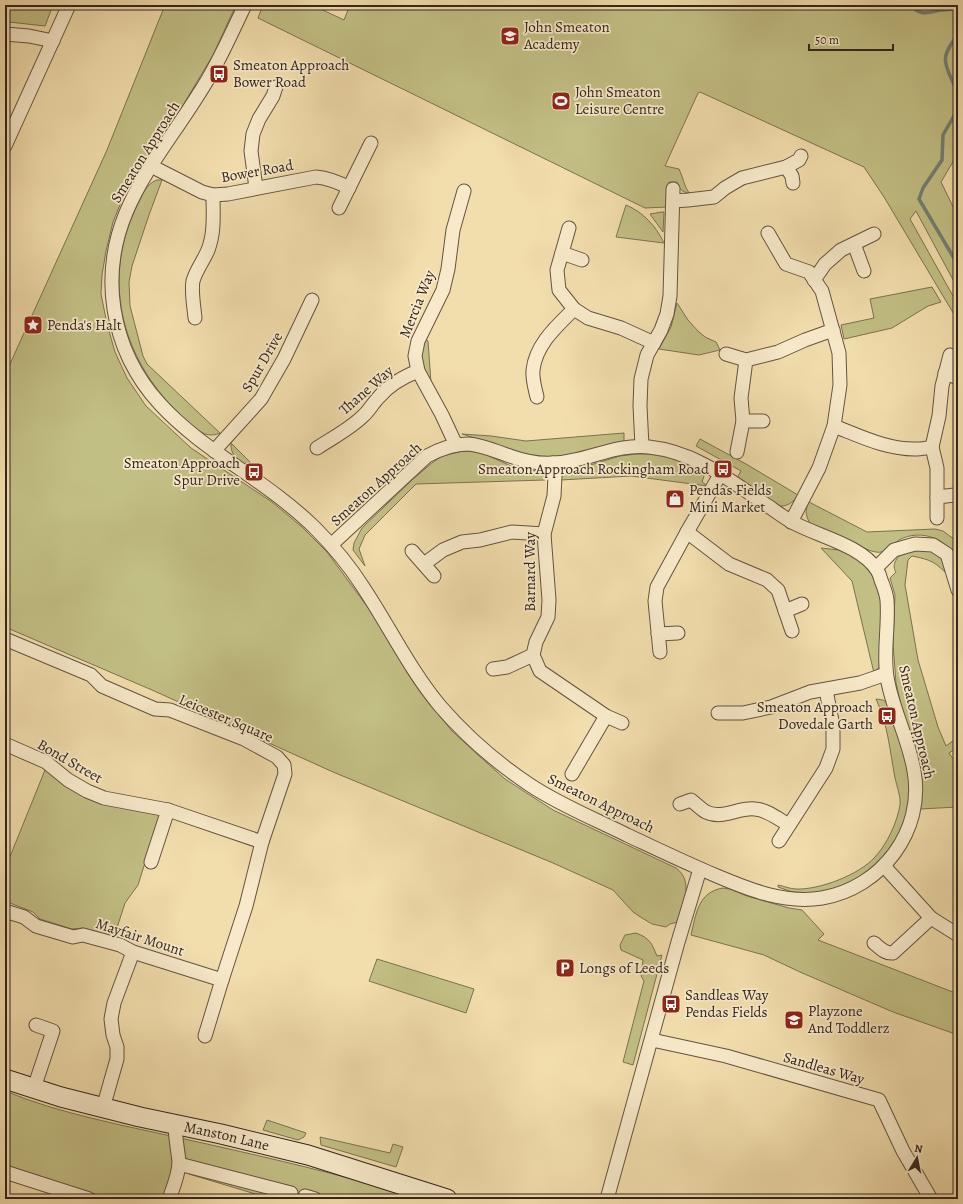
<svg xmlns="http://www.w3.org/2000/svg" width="963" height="1204" viewBox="0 0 963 1204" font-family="Alegreya,serif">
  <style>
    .green { fill: #c2bf84; stroke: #7b7252 }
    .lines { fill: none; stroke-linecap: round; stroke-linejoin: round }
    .stream { stroke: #727f76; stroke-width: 3.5 }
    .street-casing { stroke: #645342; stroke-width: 15 }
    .secondary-casing { stroke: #34251f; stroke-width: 21 }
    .street { stroke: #f7e9c9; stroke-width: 13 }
    .secondary { stroke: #f7e9c9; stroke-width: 19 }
    .labels { text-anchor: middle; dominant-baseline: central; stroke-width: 3.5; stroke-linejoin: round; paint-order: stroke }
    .poi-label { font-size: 15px; fill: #34251f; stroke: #f7e9c9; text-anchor: start }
    .street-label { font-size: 15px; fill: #34251f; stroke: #f7e9c9 }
  </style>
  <rect width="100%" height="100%" fill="#f2ddac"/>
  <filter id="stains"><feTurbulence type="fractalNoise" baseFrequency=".005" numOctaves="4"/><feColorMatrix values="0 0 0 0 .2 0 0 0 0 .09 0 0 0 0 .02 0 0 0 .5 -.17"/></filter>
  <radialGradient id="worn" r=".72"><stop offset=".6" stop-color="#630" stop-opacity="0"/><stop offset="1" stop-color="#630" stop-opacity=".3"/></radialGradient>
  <!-- green -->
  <g class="green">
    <polygon points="5,5 53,5 45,26 9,22 8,27 5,27"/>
    <path d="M165,5H236L213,55L182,107L147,159L124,195L113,222L106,251L102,275L101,294L107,324L115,352L127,378L146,406L191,448L272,502L302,527L327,552L369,609L407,672L428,702L452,731L478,755L505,779L553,810L676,868C694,881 683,903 678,922L670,924L666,927L652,924L642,918L633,912L613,890L553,863L333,772L152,690L5,627V375L107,150Z"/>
    <path d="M263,5H312L344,20L350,5H958V148L957,155L941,182L958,217V289L916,211L910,219L958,305V321L884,197L864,167L700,92L698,93L665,166L679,169C683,177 684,186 689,193C682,192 679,189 677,182H669L667,207L645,208L258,18Z"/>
    <path d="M157,180H162L149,215L132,266L129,282L130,306L143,356L147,364L220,433C204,440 195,427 184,418C124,364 100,284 136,208C142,197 145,184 157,180Z"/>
    <path d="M626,205C643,212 656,226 664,243L616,237Z"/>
    <polygon points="662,212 664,212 663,232 650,214"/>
    <polygon points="932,287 941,302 928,306 892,328 844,339 841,325 874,318 870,299"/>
    <polygon points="677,303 688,320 698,331 705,337 716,342 720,350 699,355 659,349 671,327"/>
    <path d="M426,339L428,341L431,383C421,364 418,359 426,339Z"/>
    <polygon points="624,433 624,442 587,454 539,459 462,434 491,436 526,441"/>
    <path d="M700,439L746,464L798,495C793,503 787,507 777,506C771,505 744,483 737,478L741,471L696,446Z"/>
    <path d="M231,443L250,462L248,466C239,460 230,456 231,443Z"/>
    <polygon points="463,451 480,452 511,466 526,470 542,471 545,480 416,484 365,535 359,549 365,566 353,550 354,543 362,528 413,479 432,463 442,456"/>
    <polygon points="636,454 653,454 675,458 703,471 705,473 702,482 708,486 631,476 561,480 562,474 570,468 587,466 620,456"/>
    <path d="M809,502L867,532L935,529L943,531L958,542V561C949,539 921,528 899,540C892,545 885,554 876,552C867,551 858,544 851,541C838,535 824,530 811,525C806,517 804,510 809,502Z"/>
    <path d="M928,547L944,557L949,576C935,562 932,560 912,556L908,560L905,585L918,660L938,727L946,746L954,740L958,747L949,753L958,766V807L920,809L921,802V793L896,683L893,644L895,595L890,578L896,572C890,563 900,554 908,550C914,548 922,548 928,547Z"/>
    <polygon points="821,548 839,550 851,554 867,565 883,595 880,666 874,673 852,581"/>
    <path d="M876,699L883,700L886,702L889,706L893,724L902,746L908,758L912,791L903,831L879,865L841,889L819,894L795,893L778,887V885C784,886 790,889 796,889C819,890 859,875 875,857C887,844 897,823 900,805C901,797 897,787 895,778C890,752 888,724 876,699Z"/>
    <polygon points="45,770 145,808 160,815 138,885 125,903 114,937 83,928 72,929 40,919 33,912 5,901 5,869"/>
    <path d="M723,888L730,889L747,896L789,908L802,910L824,934L818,940L958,994V1035L893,1012L800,972L764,955L691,935C696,914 698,892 723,888Z"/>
    <path d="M636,933C650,938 652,944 657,956L662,955L633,1065L623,1062L644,981L641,976L643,960L621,950L620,945L625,935Z"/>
    <polygon points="377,959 474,989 466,1013 369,981"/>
    <path d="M5,1091C61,1114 122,1125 180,1138C261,1156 342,1174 420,1199H272L189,1174L184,1166L179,1164L162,1199H109L5,1165Z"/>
    <polygon points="267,1120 306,1133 304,1137 298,1140 263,1130"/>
    <polygon points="320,1137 390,1153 393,1144 403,1147 396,1167 321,1145"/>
  </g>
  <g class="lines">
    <!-- stream -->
    <g class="stream">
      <path d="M912,5C918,17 931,12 941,10C945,10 950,9 954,9L958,11"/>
      <path d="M958,34C944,54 941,58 952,80C954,85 957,89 958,94"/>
      <polyline points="958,102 955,114 943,135 942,160 923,188 919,199 958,265"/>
    </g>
    <defs>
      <g id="street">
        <path d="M245,5C231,34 218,65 200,92C156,163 100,218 114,309C132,426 241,455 315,528C333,546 349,565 363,587C389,626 410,670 440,706C466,736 497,763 530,785C560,805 595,819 627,835C657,849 686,863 717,876C750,890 785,904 822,898C881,888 925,831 914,771C909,739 892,709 887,677C883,652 889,626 887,600C886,592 884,588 881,580C880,576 879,573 877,570C861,545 817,536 792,522C783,517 774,510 765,504C728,479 695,452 649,447C616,443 586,462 553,463C538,464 524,461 510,456C497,452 483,445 468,444C453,444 440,449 427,456L331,545"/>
        <polyline points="5,34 29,36 53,41"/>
        <polyline points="5,146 69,5"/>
        <path d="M151,166L202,192L213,195L228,194L316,177C328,178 338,182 349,188"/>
        <polyline points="793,183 792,176 786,167 799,160 801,156"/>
        <polyline points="256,188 251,151 253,134 259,119 273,96 276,87"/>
        <polyline points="673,201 688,200 714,197 725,188 742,178 786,167"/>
        <polyline points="339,208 371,143"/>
        <polyline points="569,228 557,270 559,290 574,309 588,318 621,328 654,343"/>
        <polyline points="768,233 786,264 809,272 822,291 839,353 840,385 834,426 819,468 791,522"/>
        <polyline points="854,244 864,271"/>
        <polyline points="562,253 582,260"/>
        <polyline points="814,280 825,264 841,250 874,234"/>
        <path d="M195,318C194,307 191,291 193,281C196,270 204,260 208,250C215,232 213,213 213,195"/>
        <polyline points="726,354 746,360"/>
        <polyline points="945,373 958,378"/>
        <path d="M537,397C535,388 532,379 533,370C536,344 557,326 574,309"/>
        <polyline points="743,421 763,421"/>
        <path d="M834,426C860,436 888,450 917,449C922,449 927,448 932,447L939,416L942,386L950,355"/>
        <polyline points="456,445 442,415 418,371 415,356 418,341 443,290 448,269 453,230 464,191"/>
        <polyline points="642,446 640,406 641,379 647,355 661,330 667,314 670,296 673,189"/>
        <polyline points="932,447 937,468 937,518"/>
        <path d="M317,448C332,438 350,429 363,416C369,411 373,403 379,397C389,385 403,377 418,371"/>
        <polyline points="214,451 261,399 284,359 312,300"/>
        <polyline points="737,452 743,421 741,398 746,360 778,352 805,340 833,330"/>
        <polyline points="553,463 555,476 554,496 544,534 549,600 548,617 536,642 533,655 540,671 606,716 622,723"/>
        <polyline points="937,497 955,495"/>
        <polyline points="687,532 729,564 767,580 778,590 792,631"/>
        <polyline points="412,551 434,576"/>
        <polyline points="424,564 443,550 462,542 480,540 512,532 544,534"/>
        <polyline points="876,568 894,550 915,544 933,545 947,554 958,590"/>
        <polyline points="785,611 802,604"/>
        <polyline points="658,634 678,633"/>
        <polyline points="5,639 91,675 102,686 155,709 170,710 244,739 277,757 284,765 285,774 262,842 246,906 222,980 205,1036"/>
        <polyline points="660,652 655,601 657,587 687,532 721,473"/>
        <polyline points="493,669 507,667 533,655"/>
        <polyline points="718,713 743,713 771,707 810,692 860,683 886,674"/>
        <polyline points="5,744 46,762 68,780 87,791 104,798 168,810 262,842"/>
        <polyline points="572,774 606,716"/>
        <path d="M680,804L691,800C696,804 701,809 706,812C723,820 738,807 755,809C768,810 778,819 789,825"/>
        <polyline points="779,841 826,768 833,749 833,726 826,690"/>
        <polyline points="151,862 168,810"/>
        <polyline points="884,866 931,918 958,935"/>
        <polyline points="5,911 24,917 36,926 73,937 83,935 120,945 133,952 222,980"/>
        <path d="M874,943C880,948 885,954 893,953L931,918"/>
        <polyline points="652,1040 726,1056 879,1100 903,1151 931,1199"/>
        <polyline points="34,1088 53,1031 36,1025"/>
        <polyline points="103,1108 117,1059 117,1047 113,1035 111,1019 114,1003 133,952"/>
        <polyline points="179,1164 291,1193"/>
        <polyline points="5,1172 89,1199"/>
        <polyline points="305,1196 315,1199"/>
        <path d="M169,1199C173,1188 179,1174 179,1162C178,1150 175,1137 175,1124"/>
        <polyline points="607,1199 678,942 700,869"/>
      </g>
      <g id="secondary">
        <path id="s1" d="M5,1079L61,1097L140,1117L221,1134L308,1155L447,1199"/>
      </g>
    </defs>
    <!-- street casing -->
    <use href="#street" class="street-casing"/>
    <!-- secondary casing -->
    <use href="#secondary" class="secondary-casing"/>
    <!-- street -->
    <use href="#street" class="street"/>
    <!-- secondary -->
    <use href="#secondary" class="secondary"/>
  </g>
  <!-- icons -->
  <defs>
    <symbol id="school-square" viewBox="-11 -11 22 22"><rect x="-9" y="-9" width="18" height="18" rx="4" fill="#8f2418" stroke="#f7e9c9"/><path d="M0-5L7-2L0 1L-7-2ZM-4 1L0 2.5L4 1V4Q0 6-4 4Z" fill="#fff"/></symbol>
    <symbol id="bus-square" viewBox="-11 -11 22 22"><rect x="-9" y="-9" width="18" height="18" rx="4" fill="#8f2418" stroke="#f7e9c9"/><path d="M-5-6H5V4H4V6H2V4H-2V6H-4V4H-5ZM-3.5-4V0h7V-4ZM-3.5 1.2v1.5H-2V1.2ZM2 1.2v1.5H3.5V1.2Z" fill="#fff"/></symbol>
    <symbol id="stadium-square" viewBox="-11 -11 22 22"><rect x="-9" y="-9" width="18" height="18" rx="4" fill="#8f2418" stroke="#f7e9c9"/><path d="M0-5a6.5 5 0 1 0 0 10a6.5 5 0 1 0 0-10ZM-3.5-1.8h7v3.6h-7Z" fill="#fff"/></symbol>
    <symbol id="sight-square" viewBox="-11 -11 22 22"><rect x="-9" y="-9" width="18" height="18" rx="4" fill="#8f2418" stroke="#f7e9c9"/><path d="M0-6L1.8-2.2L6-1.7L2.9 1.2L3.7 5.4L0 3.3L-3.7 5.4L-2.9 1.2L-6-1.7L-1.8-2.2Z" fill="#fff"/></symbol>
    <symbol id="shop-square" viewBox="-11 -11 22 22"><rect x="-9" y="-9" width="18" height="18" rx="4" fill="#8f2418" stroke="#f7e9c9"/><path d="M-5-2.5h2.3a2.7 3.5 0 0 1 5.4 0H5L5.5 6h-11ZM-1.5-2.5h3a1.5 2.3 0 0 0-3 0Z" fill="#fff"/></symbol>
    <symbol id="parking-square" viewBox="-11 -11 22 22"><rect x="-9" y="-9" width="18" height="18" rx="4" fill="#8f2418" stroke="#f7e9c9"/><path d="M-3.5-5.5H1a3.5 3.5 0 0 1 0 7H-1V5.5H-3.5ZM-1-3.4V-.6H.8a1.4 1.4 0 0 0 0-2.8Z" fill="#fff"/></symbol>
  </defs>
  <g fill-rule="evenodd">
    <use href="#school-square" x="499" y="25" width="22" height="22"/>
    <use href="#bus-square" x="208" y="63" width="22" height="22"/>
    <use href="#stadium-square" x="550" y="90" width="22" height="22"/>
    <use href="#sight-square" x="22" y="314" width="22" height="22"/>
    <use href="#bus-square" x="712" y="458" width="22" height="22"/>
    <use href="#bus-square" x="243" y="461" width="22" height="22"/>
    <use href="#shop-square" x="664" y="488" width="22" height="22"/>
    <use href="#bus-square" x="876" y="705" width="22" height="22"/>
    <use href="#parking-square" x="554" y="957" width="22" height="22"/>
    <use href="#bus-square" x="660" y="993" width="22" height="22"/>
    <use href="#school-square" x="783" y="1009" width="22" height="22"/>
  </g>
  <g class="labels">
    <!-- poi labels -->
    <g class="poi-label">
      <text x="524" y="27">John Smeaton<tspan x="524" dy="17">Academy</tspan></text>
      <text x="233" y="65">Smeaton Approach<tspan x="233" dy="17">Bower Road</tspan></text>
      <text x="575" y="92">John Smeaton<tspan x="575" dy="17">Leisure Centre</tspan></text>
      <text x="47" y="325">Penda's Halt</text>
      <text x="240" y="463" text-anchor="end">Smeaton Approach<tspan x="240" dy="17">Spur Drive</tspan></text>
      <text x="709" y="469" text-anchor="end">Smeaton Approach Rockingham Road</text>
      <text x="689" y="490">Pendas Fields<tspan x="689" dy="17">Mini Market</tspan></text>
      <text x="873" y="707" text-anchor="end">Smeaton Approach<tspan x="873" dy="17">Dovedale Garth</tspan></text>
      <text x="579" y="968">Longs of Leeds</text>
      <text x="685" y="995">Sandleas Way<tspan x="685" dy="17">Pendas Fields</tspan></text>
      <text x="808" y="1011">Playzone<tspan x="808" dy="17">And Toddlerz</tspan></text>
    </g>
    <!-- street labels -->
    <g class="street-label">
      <text transform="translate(145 152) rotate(-58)">Smeaton Approach</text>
      <text transform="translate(257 171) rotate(-10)">Bower Road</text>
      <text transform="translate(417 304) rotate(-68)">Mercia Way</text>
      <text transform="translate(262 362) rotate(-60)">Spur Drive</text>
      <text transform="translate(366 390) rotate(-41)">Thane Way</text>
      <text transform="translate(376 484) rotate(-42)">Smeaton Approach</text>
      <text transform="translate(530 572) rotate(-90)">Barnard Way</text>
      <text transform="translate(226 718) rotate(23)">Leicester Square</text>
      <text transform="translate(917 722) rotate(77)">Smeaton Approach</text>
      <text transform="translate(70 761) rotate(30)">Bond Street</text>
      <text transform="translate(601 803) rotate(26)">Smeaton Approach</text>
      <text transform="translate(140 937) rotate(18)">Mayfair Mount</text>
      <text transform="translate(824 1068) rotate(16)">Sandleas Way</text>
      <text stroke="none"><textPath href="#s1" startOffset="229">Manston Lane</textPath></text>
    </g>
  </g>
  <!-- margin -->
  <rect width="963" height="1204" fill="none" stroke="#f2ddac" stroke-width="20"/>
  <rect x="6" y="6" width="951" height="1192" fill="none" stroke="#34251f" stroke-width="2"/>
  <rect x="10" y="10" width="943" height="1184" fill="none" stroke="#34251f"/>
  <!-- north arrow -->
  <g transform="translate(917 1158) rotate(10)" stroke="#f7e9c9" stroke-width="3" paint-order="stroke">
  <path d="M0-3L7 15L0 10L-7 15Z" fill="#34251f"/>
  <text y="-6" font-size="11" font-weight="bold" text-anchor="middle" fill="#34251f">N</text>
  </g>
  <!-- scale -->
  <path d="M809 44v6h84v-6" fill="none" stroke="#34251f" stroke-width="2"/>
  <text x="815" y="44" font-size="12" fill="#34251f" stroke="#f7e9c9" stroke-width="3" paint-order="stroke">50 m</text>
  <rect width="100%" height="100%" filter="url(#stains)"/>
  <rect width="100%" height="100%" fill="url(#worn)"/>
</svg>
